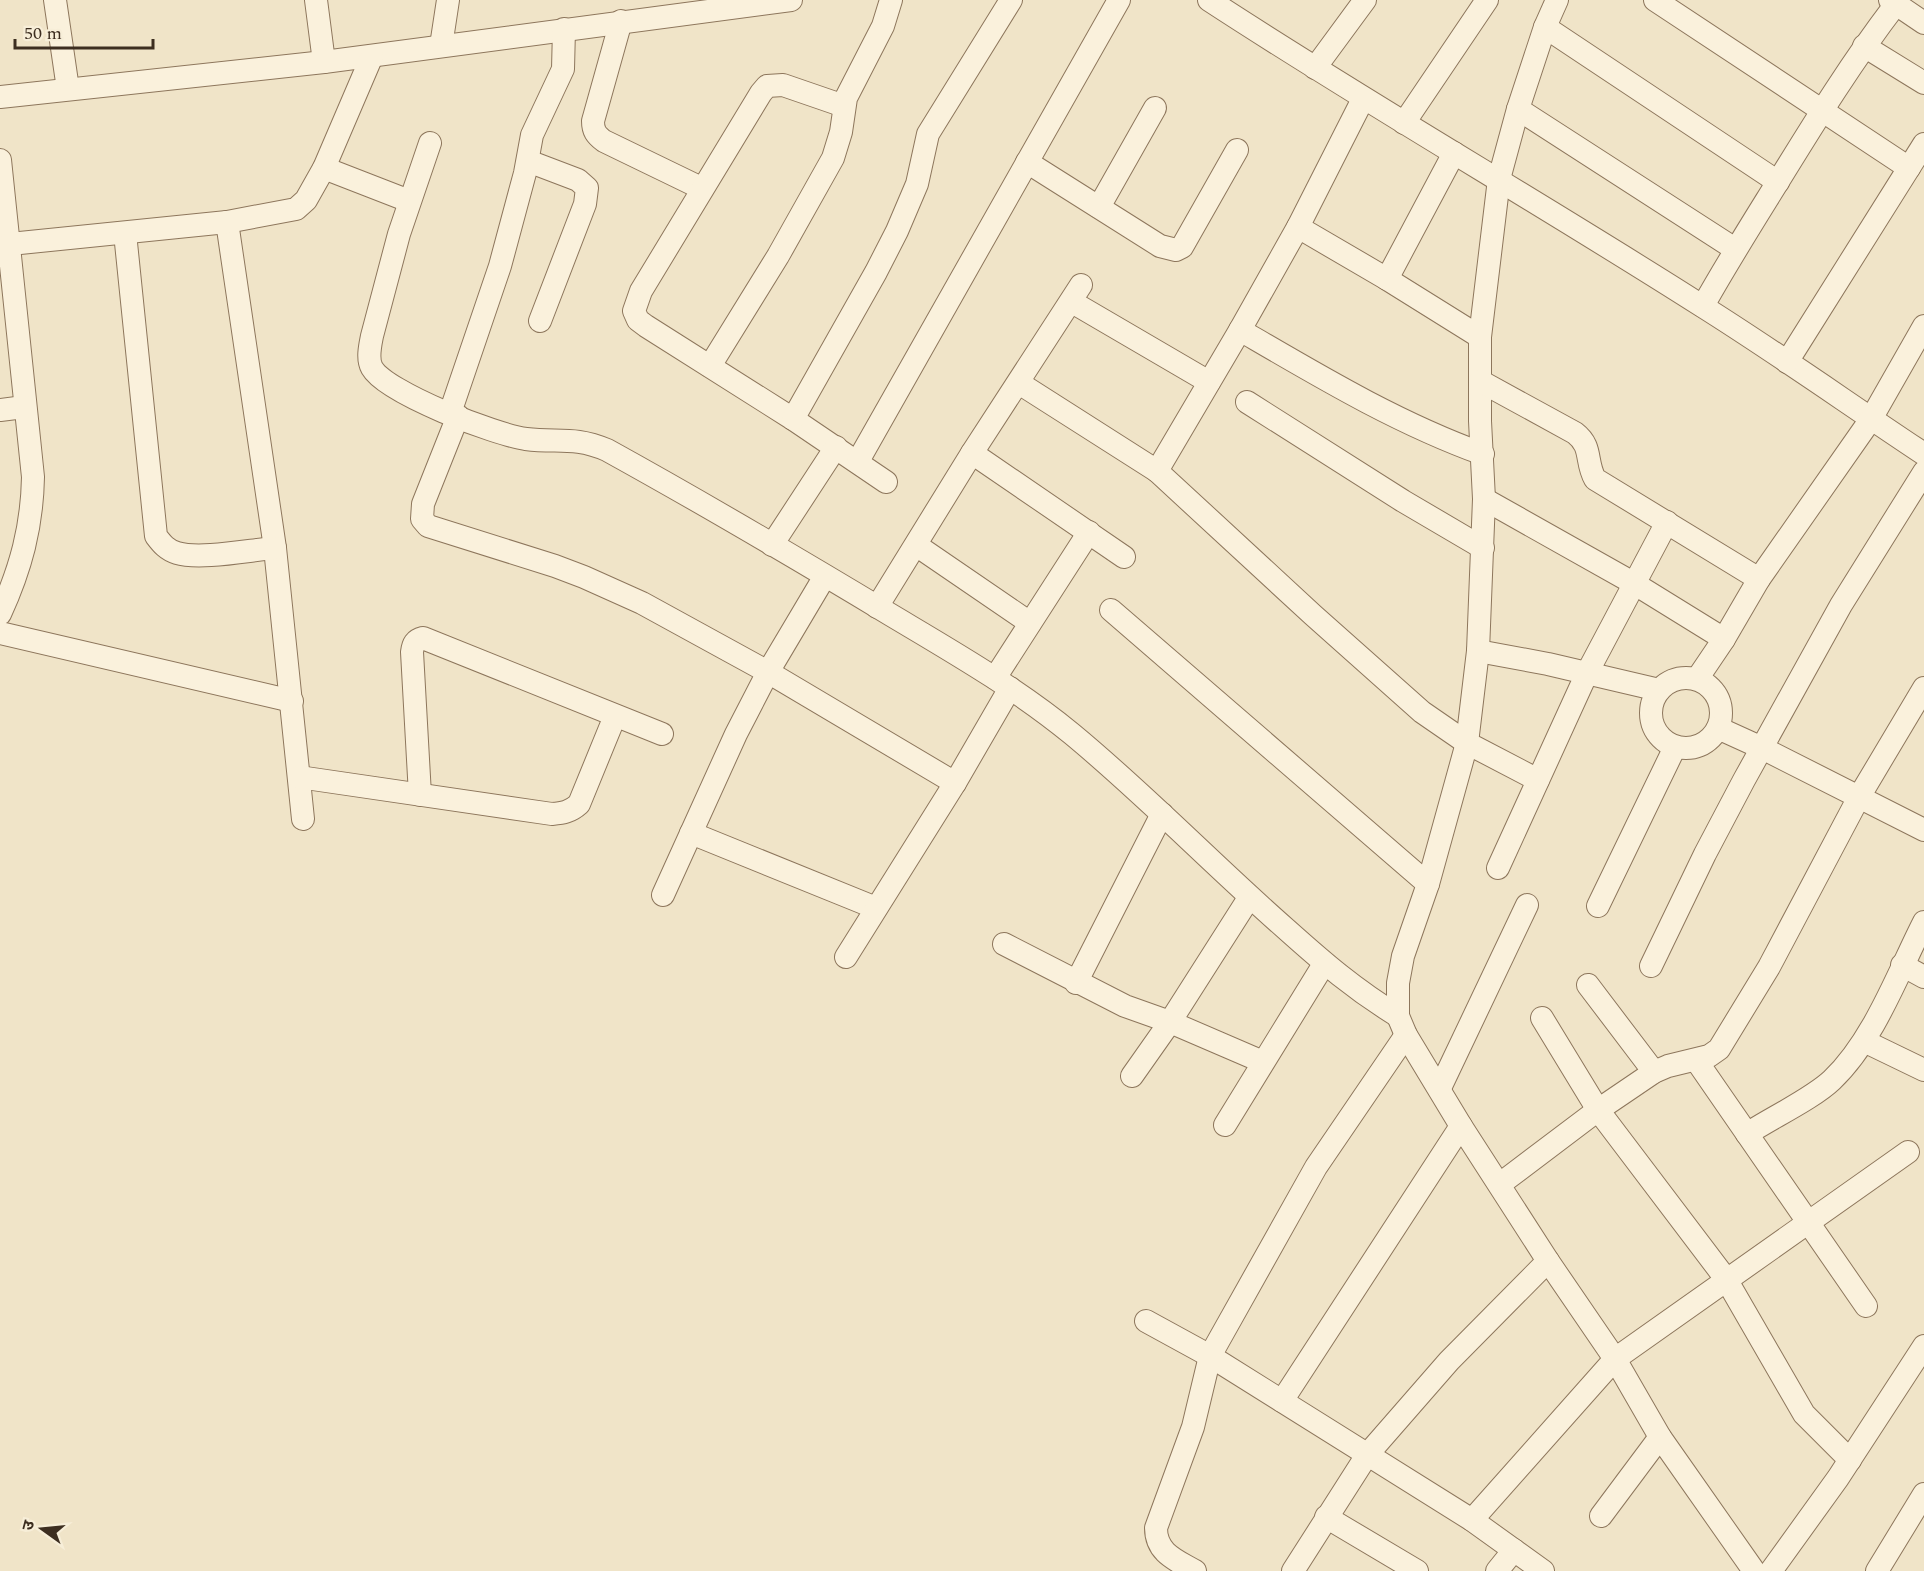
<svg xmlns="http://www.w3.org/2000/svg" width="1924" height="1571" viewBox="0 0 1924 1571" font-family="Spectral,'Noto Sans Devanagari',serif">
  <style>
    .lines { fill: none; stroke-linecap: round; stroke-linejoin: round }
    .street-casing { stroke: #8d765c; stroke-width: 24 }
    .street { stroke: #faf1dc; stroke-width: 22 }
  </style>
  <rect width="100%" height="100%" fill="#f0e4c8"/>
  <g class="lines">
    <defs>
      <g id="street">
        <polyline points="55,0 68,89"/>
        <polyline points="316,0 324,62"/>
        <path d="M1209,0C1371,106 1539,202 1702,306C1777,353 1850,405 1924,454"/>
        <polyline points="1557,0 1545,27 1518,109 1499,179 1480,337 1480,421 1484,499 1478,651 1467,743 1428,884 1403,956 1398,983 1398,1016 1406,1035 1461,1126 1548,1261 1615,1359 1660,1437 1754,1571"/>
        <polyline points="1655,0 1909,168"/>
        <polyline points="1890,0 1924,23"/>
        <path d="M621,21L593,121C593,131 596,135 604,141L701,188"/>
        <polyline points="1545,27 1778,182"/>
        <polyline points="441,46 448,0"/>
        <polyline points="1864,46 1924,83"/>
        <polyline points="1315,68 1365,0"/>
        <polyline points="0,97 324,62 791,0"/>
        <polyline points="844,106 783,85 767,86 761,93 641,291 634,311 638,320 646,326 793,419 886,482"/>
        <polyline points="1518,109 1735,249"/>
        <polyline points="1404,123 1487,0"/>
        <path d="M430,143L399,234L372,336C370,346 367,359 372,368C386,393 496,435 526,439C558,443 574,436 607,450C703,503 798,559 891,615C953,652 1016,688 1072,734C1146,795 1213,865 1286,929C1324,963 1354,989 1398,1016"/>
        <path d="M0,160L33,477C32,527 21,568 0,614"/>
        <polyline points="528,161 578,180 587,188 585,204 540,321"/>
        <polyline points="1027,162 1160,246 1176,250 1182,247 1186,240 1237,150"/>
        <polyline points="324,168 409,201"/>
        <polyline points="1099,207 1155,108"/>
        <polyline points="227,222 275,548 303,819"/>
        <polyline points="1298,227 1387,279 1480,337"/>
        <path d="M125,233L156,536C162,544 167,550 177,553C200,560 250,550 275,548"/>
        <polyline points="10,244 227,222 296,209 306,200 324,168 372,56"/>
        <polyline points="1387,279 1454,153"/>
        <polyline points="1072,302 1209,382"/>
        <path d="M1703,306C1727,263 1753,222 1779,180C1816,120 1853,60 1896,4"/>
        <path d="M1240,330C1319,376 1397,423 1483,454"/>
        <polyline points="1787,362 1924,144"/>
        <polyline points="710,366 778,256 833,158 841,132 846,98 883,26 891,0"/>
        <path d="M1480,381L1575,433C1593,447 1585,461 1595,479L1759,579"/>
        <polyline points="1019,383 1157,471 1313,615 1422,712 1467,743 1538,780"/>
        <polyline points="1247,402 1403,501 1483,548"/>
        <polyline points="0,410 24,407"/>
        <polyline points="450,413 500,266 525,173 532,135 563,69 564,29"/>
        <polyline points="458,416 423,504 422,519 428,526 555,566 584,577 642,603 768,672 955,783"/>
        <polyline points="793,419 876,272 897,231 917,184 928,134 1011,0"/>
        <polyline points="972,453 1124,557"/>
        <polyline points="858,461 1119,0"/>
        <polyline points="1157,471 1240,330 1298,227 1363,99"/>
        <polyline points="1484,499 1635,584 1724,639"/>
        <polyline points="772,545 836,447"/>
        <polyline points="916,545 1030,623"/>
        <polyline points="877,607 972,453 1081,285"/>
        <polyline points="1111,610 1428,884"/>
        <polyline points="0,633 292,701"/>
        <polyline points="1478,651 1548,664 1659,690"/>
        <circle cx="1686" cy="713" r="35"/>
        <polyline points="995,678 1089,532"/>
        <polyline points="1697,679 1724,639 1759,579 1871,419 1924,326"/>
        <polyline points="1718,728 1762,748 1924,830"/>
        <path d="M299,777L552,814C563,813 570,812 579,804L615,716"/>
        <path d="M420,795L412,652C413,644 415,640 423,638L662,734"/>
        <polyline points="691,833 876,908"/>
        <polyline points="1498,868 1587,673 1667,522"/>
        <polyline points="663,895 736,734 768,672 825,576"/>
        <polyline points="1598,906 1675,747"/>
        <polyline points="1004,944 1125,1006 1170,1022 1263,1062"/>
        <polyline points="846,957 955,783 1010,688"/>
        <polyline points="1902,965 1924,977"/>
        <polyline points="1651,966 1705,854 1744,780 1841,605 1924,472"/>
        <polyline points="1076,983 1162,814"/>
        <polyline points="1588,985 1654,1072"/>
        <polyline points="1542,1018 1598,1110 1726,1279 1804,1414 1850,1460"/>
        <polyline points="1864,1041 1924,1070"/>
        <polyline points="1696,1060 1866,1306"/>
        <polyline points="1132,1076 1170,1022 1249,898"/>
        <polyline points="1440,1088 1527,905"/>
        <polyline points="1225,1125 1324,964"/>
        <path d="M1747,1134C1771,1118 1812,1099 1832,1080C1874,1040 1898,973 1924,922"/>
        <polyline points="1500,1184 1598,1110 1654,1072 1668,1066 1709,1056 1719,1049 1769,967 1859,797 1924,688"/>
        <polyline points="1146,1321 1210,1356 1472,1520 1543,1571"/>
        <polyline points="1282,1401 1461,1126"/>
        <polyline points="1601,1516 1660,1437"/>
        <polyline points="1326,1517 1417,1571"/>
        <polyline points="1472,1520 1615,1359 1908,1152"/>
        <path d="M1195,1571C1176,1560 1156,1553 1156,1528L1193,1427L1210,1356L1316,1167L1406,1035"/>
        <polyline points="1293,1571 1367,1455 1449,1361 1548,1261"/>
        <polyline points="1497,1571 1514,1550"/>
        <polyline points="1771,1571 1838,1478 1924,1346"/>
        <polyline points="1877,1571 1924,1494"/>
      </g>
    </defs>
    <!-- street casing -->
    <use href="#street" class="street-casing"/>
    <!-- street -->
    <use href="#street" class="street"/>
  </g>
  <!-- north arrow -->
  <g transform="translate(42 1529) rotate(285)" stroke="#f7eed8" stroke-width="4.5" paint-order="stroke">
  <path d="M0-4.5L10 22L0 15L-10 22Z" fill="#3d2e20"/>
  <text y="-9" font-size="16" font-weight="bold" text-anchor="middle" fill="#3d2e20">उ</text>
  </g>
  <!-- scale -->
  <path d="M15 39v9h138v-9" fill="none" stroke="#3d2e20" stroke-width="3"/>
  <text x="24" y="39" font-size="18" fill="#3d2e20" stroke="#f7eed8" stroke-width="4.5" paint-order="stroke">50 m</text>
</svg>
